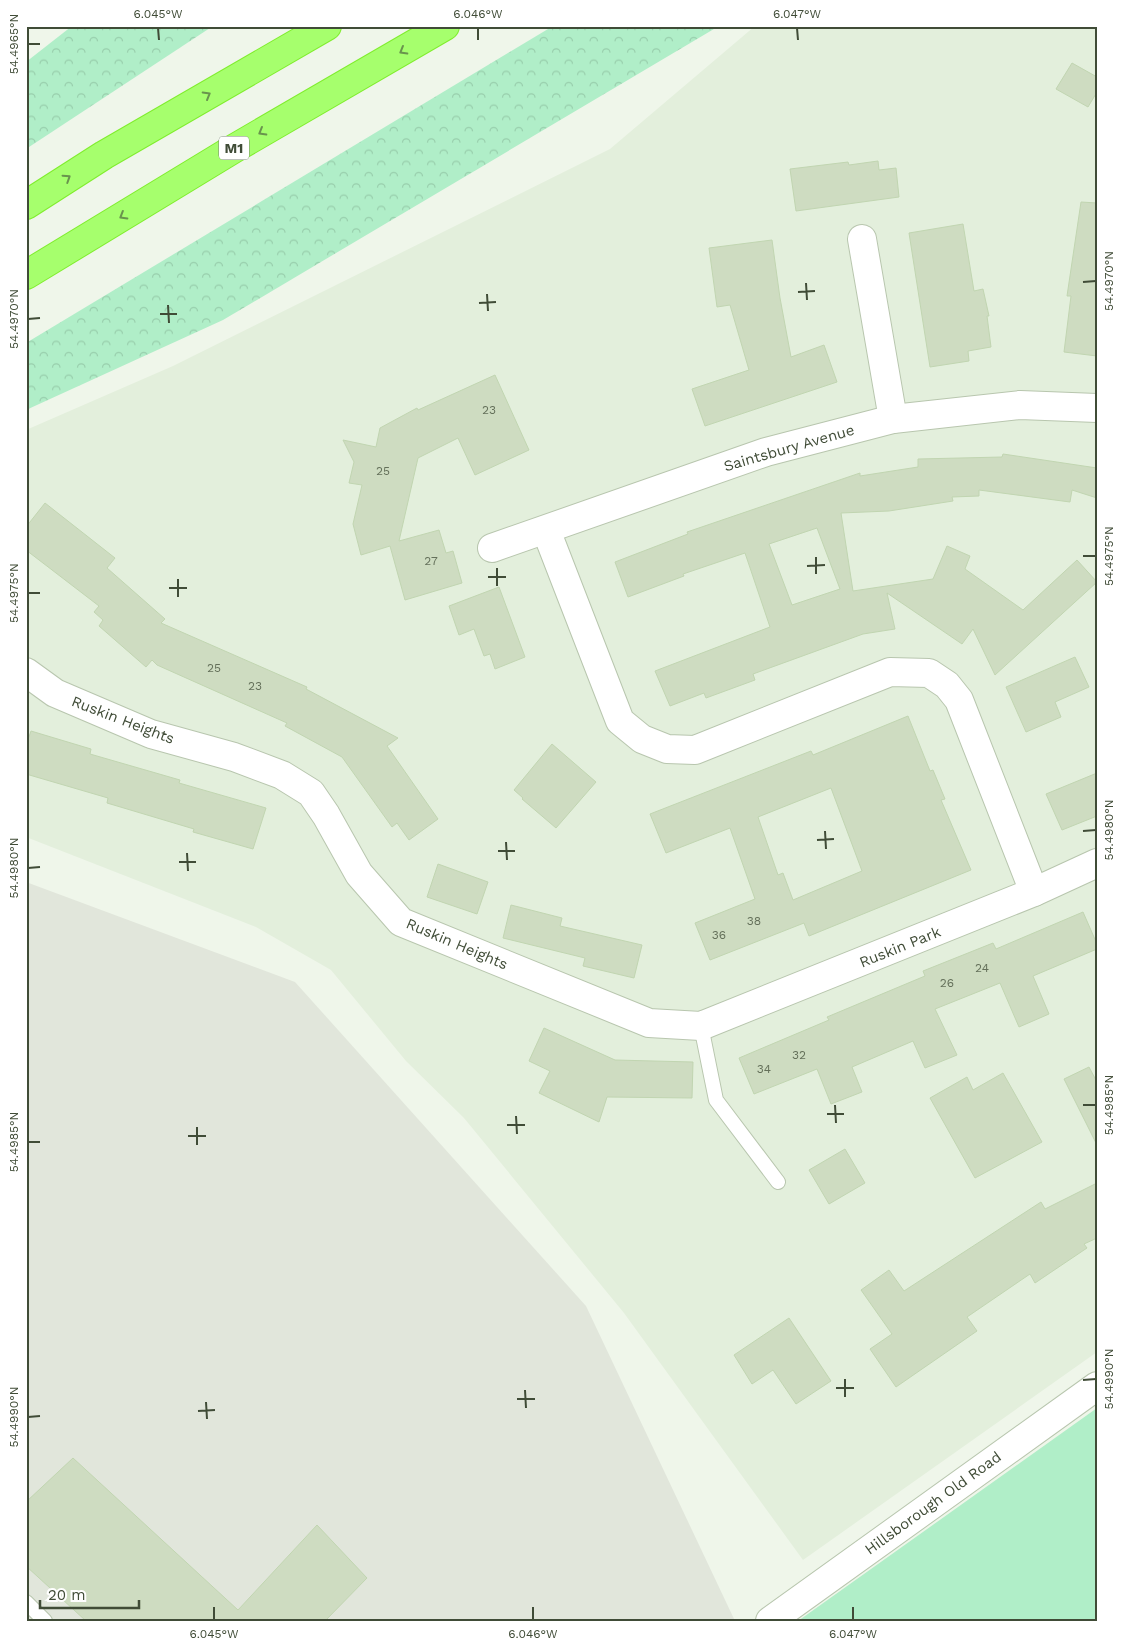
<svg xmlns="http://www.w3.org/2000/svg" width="1123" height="1647" viewBox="0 0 1123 1647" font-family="'Work Sans',sans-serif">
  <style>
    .residential { fill: #e3efdc }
    .industrial { fill: #e1e6db }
    .green { fill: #b0eec8 }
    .forest { fill: url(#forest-crowns) }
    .building { fill: #cedcc1; stroke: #c1d5b1; fill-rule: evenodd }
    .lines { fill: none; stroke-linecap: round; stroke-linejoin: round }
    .service-casing { stroke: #b8c6ae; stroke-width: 16 }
    .minor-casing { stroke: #b8c6ae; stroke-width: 30 }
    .tertiary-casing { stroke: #b8c6ae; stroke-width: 30 }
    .motorway-casing { stroke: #80ed2e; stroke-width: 30 }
    .service { stroke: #fff; stroke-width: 14 }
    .minor { stroke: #fff; stroke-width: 28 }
    .tertiary { stroke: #fff; stroke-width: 28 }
    .motorway { stroke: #a6ff6d; stroke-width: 28 }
    .oneway { stroke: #69944d }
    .ticks { fill: none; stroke: #404c37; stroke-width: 2 }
    .labels { text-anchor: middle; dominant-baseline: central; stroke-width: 4; stroke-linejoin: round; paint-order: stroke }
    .number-label { font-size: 12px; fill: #64705a }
    .shield { fill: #fff; stroke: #798273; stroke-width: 1 }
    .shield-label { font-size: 14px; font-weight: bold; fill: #404c37 }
    .street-label { font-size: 15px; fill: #404c37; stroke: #fff }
    .neatline { fill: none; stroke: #404c37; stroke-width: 2 }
    .ticks-label { font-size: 12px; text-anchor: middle; fill: #404c37 }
  </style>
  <defs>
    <pattern id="forest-crowns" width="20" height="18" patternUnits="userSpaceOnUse" patternTransform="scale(1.25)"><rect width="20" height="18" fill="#b0eec8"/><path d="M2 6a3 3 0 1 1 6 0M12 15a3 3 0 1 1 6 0" fill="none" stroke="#98ceac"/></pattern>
  </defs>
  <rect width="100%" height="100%" fill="#eff6ea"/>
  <!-- residential -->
  <polygon class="residential" points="755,26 1097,26 1097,1352 803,1560 624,1313 464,1118 406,1061 331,970 256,927 26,837 26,430 173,366 610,149"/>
  <!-- industrial -->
  <polygon class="industrial" points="26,882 295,982 586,1306 735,1621 26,1621"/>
  <!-- green -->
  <polygon class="green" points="1097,1408 1097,1621 798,1621"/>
  <!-- forest -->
  <g class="forest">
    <polygon points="72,26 213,26 26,149 26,62"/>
    <polygon points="553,26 719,26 223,320 26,410 26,343"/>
  </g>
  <!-- building -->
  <g class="building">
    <polygon points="1072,63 1097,77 1097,92 1088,107 1056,89"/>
    <polygon points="878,161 879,170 896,168 899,197 796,211 790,169 848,162 849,165"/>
    <polygon points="1081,202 1097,203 1097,356 1064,352 1071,296 1067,296"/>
    <polygon points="963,224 974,291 983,289 989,316 987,316 991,347 968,351 969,361 930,367 909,233"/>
    <polygon points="772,240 780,298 791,357 824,345 837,382 705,426 692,389 749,370 730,305 717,307 709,248"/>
    <polygon points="495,375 529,450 475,475 458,438 418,458 399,541 439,530 446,553 453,551 462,583 405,600 390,546 361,555 353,524 362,485 349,483 354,462 343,440 376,447 380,428 417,408 418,410"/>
    <path d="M1003,454L1097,468V498L1072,490L1070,502L979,490V496L952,497L953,501L889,511L841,513L853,591L933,579L947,546L970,556L965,569L1023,610L1077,560L1097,582L995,675L973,629L962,644L887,593L895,629L863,634L753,674L755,680L706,698L704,693L670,706L655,671L770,627L745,553L683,574L684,576L628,597L615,562L688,534L687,532L860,473V476L918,467V459L1002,457ZM817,528L840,589L792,605L769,544Z"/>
    <polygon points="45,503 115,558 107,568 165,619 161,623 307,687 306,689 398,738 387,746 438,819 409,840 397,823 392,827 342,757 285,726 287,723 157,665 152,660 146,667 99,626 103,620 94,612 99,606 26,550 26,527"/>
    <polygon points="499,587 525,657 495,669 490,654 484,656 474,629 459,635 449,606"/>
    <polygon points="1075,657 1089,687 1055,702 1061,717 1026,732 1006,687"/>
    <path d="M908,716L930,771L933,770L945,799L941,800L971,870L809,936L804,923L710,960L695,923L755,899L730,828L666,853L650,814L811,751L813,755ZM831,788L862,871L793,900L783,873L778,875L758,817Z"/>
    <polygon points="31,731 91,749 90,754 180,780 179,783 266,808 253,849 193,832 194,829 107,803 108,798 26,774 26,745"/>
    <polygon points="552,744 596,782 556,828 522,799 523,798 514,790"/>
    <polygon points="1097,773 1097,816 1062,830 1046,794"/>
    <polygon points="438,864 488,882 477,914 427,897"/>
    <polygon points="511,905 562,918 560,926 642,945 634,978 583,966 585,958 503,938"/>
    <polygon points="1083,912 1097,944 1097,949 1033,976 1049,1014 1019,1027 1000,983 935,1009 957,1055 925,1068 913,1041 852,1067 862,1092 831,1104 817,1069 754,1094 739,1058 829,1020 827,1017 925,976 923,971 993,943 996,949"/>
    <polygon points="544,1028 615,1060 693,1062 692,1098 607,1097 599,1122 539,1093 550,1071 529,1061"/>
    <polygon points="1089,1067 1097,1082 1097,1145 1064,1079"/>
    <polygon points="1003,1073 1042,1142 975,1178 930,1098 967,1077 973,1090"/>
    <polygon points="845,1149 865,1183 829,1204 809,1170"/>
    <polygon points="1097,1183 1097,1238 1084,1244 1087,1248 1035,1283 1030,1274 967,1317 977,1331 896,1387 870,1349 892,1334 861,1290 889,1270 904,1291 1041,1202 1045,1209"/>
    <polygon points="789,1318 831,1381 796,1404 773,1370 752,1384 734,1355"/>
    <polygon points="73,1458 238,1610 317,1525 367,1578 325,1621 86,1621 26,1566 26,1502"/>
  </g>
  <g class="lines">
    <defs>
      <g id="service">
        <polyline points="701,1026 716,1100 778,1182"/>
        <polyline points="26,1602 45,1621"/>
      </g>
      <g id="minor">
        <polyline points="862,239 893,419"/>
        <polyline points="546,530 620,721 642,739 667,749 695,750 890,672 929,673 947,685 959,700 1034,892"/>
        <polyline points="492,548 766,452 893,419 1020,405 1097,408"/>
        <polyline points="26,672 55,693 151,734 234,757 282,775 311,793 326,815 359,874 401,922 649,1023 701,1026 1034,892 1097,863"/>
      </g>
      <polyline id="tertiary" points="770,1621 1097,1386"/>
      <g id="motorway">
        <polyline points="26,205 104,155 327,26"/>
        <polyline points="26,275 235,148 445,26"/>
      </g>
    </defs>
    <!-- service casing -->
    <use href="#service" class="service-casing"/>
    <!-- minor casing -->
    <use href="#minor" class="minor-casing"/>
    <!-- tertiary casing -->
    <use href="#tertiary" class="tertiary-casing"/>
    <!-- motorway casing -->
    <use href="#motorway" class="motorway-casing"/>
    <!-- service -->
    <use href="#service" class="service"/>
    <!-- minor -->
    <use href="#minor" class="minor"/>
    <!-- tertiary -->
    <use href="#tertiary" class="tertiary"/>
    <!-- motorway -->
    <use href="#motorway" class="motorway"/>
  </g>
  <!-- one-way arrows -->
  <defs><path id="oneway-chevron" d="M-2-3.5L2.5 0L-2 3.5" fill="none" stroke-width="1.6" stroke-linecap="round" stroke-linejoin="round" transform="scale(1.25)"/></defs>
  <g class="oneway">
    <use href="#oneway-chevron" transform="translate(403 51) rotate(150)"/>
    <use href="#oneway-chevron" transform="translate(207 95) rotate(-30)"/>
    <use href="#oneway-chevron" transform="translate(262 132) rotate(150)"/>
    <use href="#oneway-chevron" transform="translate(67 178) rotate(-33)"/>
    <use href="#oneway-chevron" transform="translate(123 216) rotate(149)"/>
  </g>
  <!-- ticks -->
  <path class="ticks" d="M158,28L159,40M478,28V40M797,28L798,40M28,44H40M1083,282L1096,281M806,283L807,300M798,292L815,291M487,294L488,311M479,303L496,302M168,305L169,323M160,314H177M28,319L40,318M1083,556H1096M816,557V574M807,566L825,565M497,568V586M488,577H506M178,579V597M169,588H187M28,593H40M825,831L826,849M1083,831L1096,830M817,840L834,839M506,842L507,860M498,851H515M187,853L188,871M179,862H196M28,868L40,867M835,1105L836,1123M1083,1105H1096M827,1114H844M516,1116L517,1134M507,1125H525M197,1127V1145M188,1136H206M28,1142H40M845,1379V1397M1083,1380L1096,1379M836,1388H854M525,1390L526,1408M517,1399H535M206,1402L207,1419M198,1411L215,1410M28,1417L40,1416M214,1607V1620M533,1607V1620M853,1607V1620"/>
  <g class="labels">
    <!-- number labels -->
    <g class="number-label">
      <text x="489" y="410">23</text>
      <text x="383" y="471">25</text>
      <text x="431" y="561">27</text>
      <text x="214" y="668">25</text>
      <text x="255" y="686">23</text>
      <text x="754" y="921">38</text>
      <text x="719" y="935">36</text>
      <text x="982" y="968">24</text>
      <text x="947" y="983">26</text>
      <text x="799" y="1055">32</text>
      <text x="764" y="1069">34</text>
    </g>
    <!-- shield labels -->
    <rect class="shield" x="219" y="136.5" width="30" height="23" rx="4"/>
    <g class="shield-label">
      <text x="234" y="148">M1</text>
    </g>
    <!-- street labels -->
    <g class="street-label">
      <text transform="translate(789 448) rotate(-16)">Saintsbury Avenue</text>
      <text transform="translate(123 720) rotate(21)">Ruskin Heights</text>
      <text transform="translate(457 944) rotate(23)">Ruskin Heights</text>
      <text transform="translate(900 947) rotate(-22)">Ruskin Park</text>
      <text transform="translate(933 1503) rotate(-36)">Hillsborough Old Road</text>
    </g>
  </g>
  <!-- border -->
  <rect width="1123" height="1647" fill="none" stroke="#ffffff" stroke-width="55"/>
  <!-- scale -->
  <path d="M40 1600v8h99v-8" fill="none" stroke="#404c37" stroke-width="2.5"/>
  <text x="48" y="1600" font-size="15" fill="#404c37" stroke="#ffffff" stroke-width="4" paint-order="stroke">20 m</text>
  <rect x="28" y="28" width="1068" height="1592" class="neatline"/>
  <g class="ticks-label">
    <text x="158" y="18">6.045°W</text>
    <text x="478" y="18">6.046°W</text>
    <text x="797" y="18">6.047°W</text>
    <text transform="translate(14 44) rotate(-90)" y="4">54.4965°N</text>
    <text transform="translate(1109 281) rotate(-90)" y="4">54.4970°N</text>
    <text transform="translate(14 319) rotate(-90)" y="4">54.4970°N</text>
    <text transform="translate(1109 556) rotate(-90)" y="4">54.4975°N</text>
    <text transform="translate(14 593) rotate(-90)" y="4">54.4975°N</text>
    <text transform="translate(1109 830) rotate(-90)" y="4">54.4980°N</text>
    <text transform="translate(14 868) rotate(-90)" y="4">54.4980°N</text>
    <text transform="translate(1109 1105) rotate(-90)" y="4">54.4985°N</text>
    <text transform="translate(14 1142) rotate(-90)" y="4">54.4985°N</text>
    <text transform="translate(1109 1379) rotate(-90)" y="4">54.4990°N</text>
    <text transform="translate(14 1417) rotate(-90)" y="4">54.4990°N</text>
    <text x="214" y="1638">6.045°W</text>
    <text x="533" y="1638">6.046°W</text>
    <text x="853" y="1638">6.047°W</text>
  </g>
</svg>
